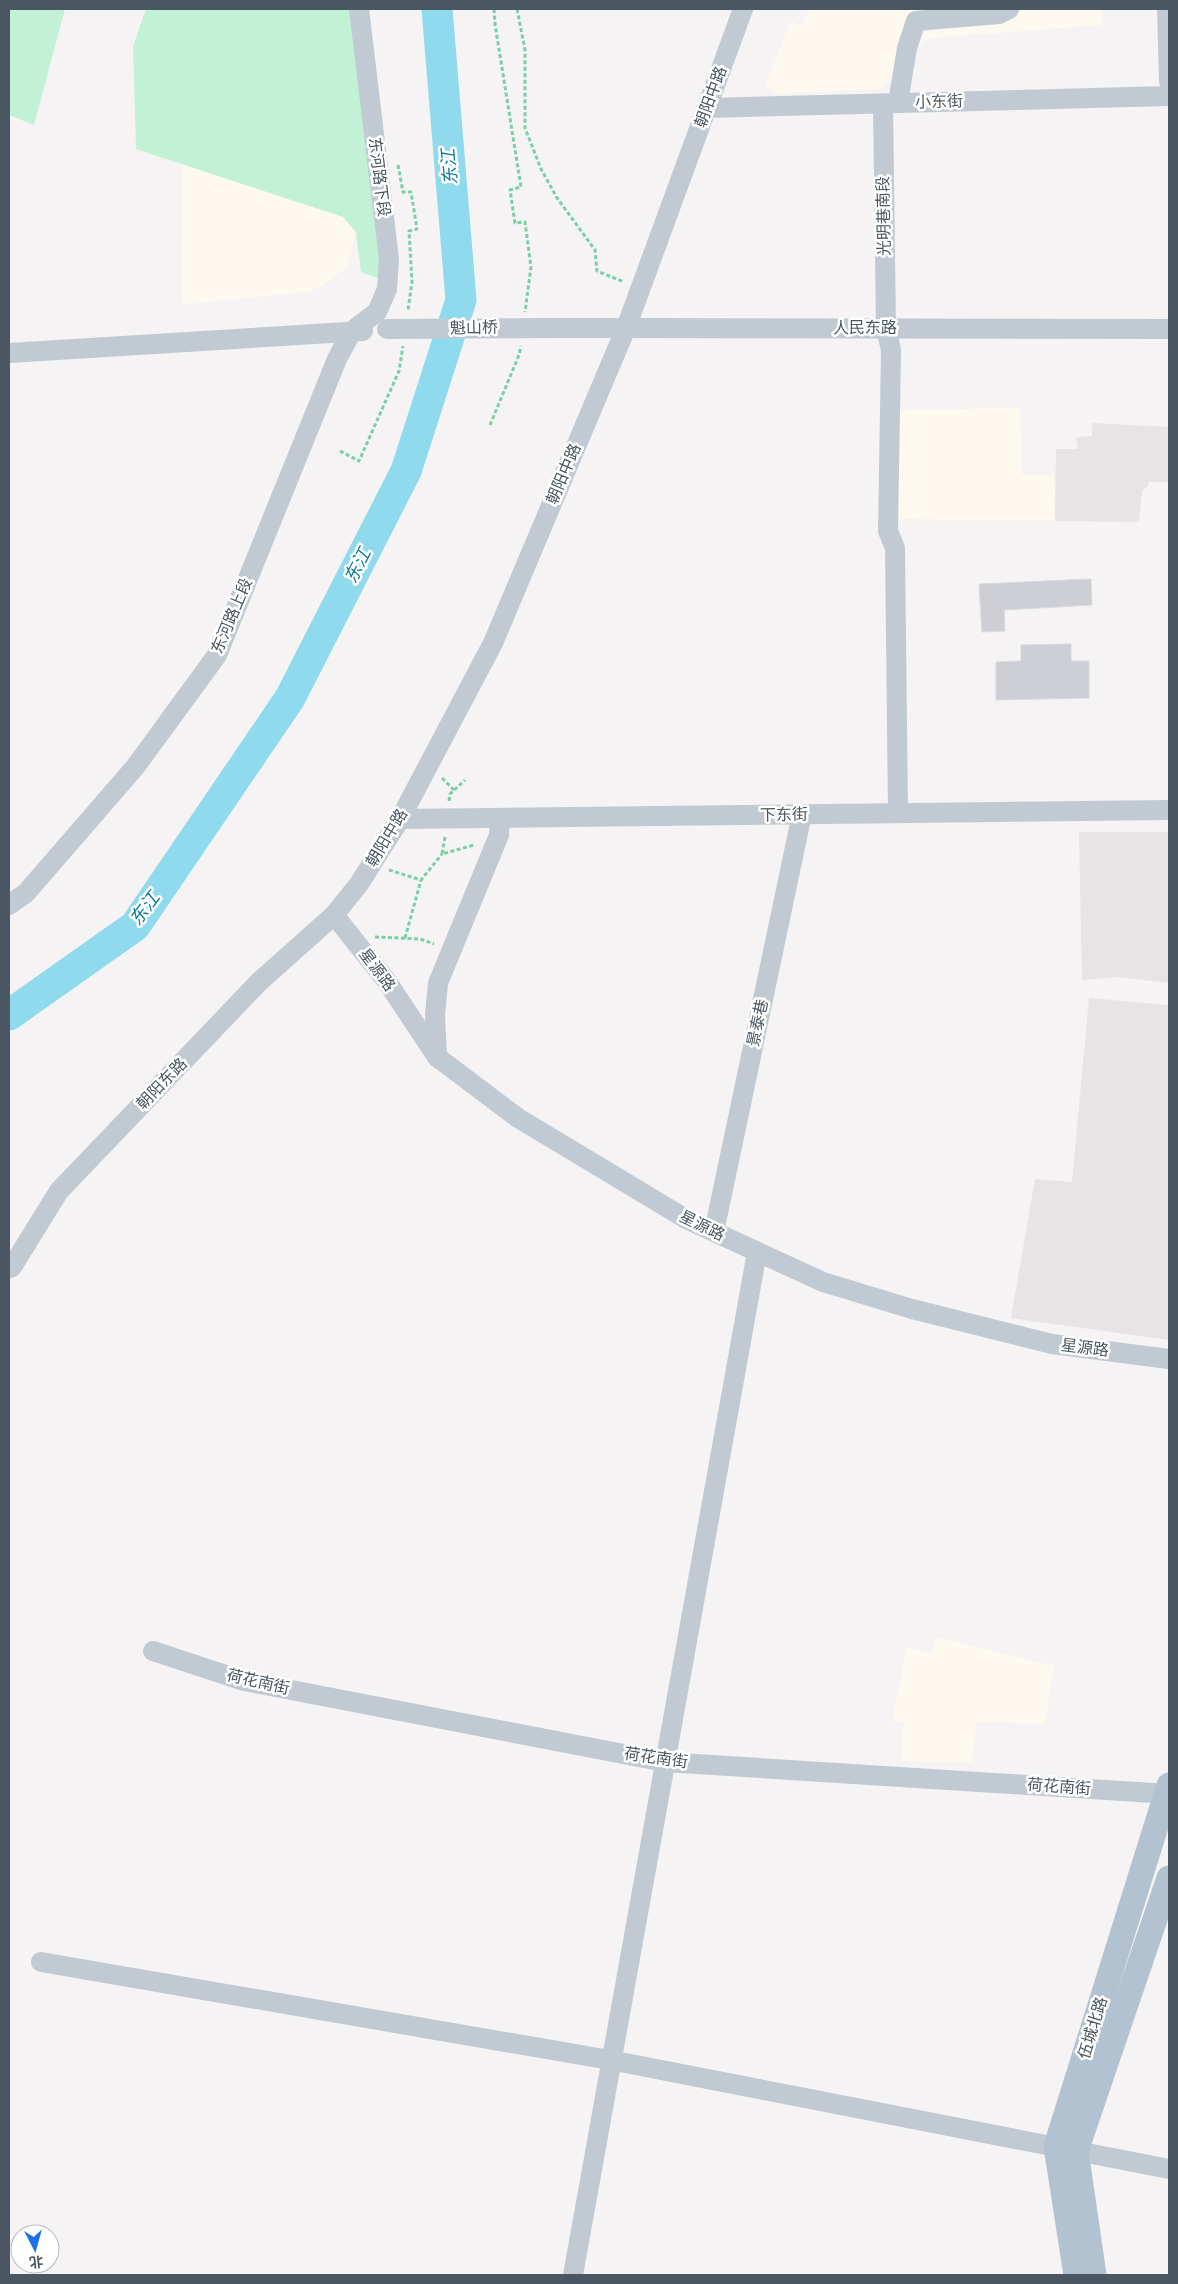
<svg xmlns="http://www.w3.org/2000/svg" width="1178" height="2284" viewBox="0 0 1178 2284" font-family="'Source Sans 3','Noto Sans SC',sans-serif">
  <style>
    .commercial { fill: #fdf9ef }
    .education { fill: #e6e4e5 }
    .green { fill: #c3f1d5 }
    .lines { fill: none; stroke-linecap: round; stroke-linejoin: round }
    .river { stroke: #90daee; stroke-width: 31 }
    .building { fill: #cdcfd5; stroke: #d7d9de }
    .path { stroke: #7ad0a6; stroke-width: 3; stroke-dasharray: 4 2.5; stroke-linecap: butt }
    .minor { stroke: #c1cad2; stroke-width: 20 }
    .major { stroke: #b3c2d1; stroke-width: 25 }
    .minor-bridge { stroke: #c1cad2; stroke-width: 20 }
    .labels { text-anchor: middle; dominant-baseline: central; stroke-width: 5; stroke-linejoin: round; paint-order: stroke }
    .street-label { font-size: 16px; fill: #4a5661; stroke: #fff }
    .water-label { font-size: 18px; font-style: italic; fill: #0c7c9b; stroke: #fff }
  </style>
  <rect width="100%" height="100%" fill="#f5f3f3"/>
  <!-- commercial -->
  <g class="commercial">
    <polygon points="809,9 1102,9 1102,25 931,38 920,45 881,89 774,94 766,83 791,21 802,26"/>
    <polygon points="182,164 343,217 356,232 347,267 320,287 307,292 188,304 181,302"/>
    <polygon points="1020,408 1022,475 1054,475 1055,520 894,519 898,410"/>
    <polygon points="936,1637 1054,1666 1045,1724 976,1722 972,1762 901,1761 904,1722 892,1721 907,1647 931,1653"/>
  </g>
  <!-- education -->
  <g class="education">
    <polygon points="1092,423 1169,427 1169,482 1149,482 1147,487 1142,491 1139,522 1055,521 1056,449 1078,449 1076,437 1092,436"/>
    <polygon points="1079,832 1169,832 1169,983 1118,977 1082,980"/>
    <polygon points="1089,998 1169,1005 1169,1340 1011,1318 1035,1179 1072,1182"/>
  </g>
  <!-- green -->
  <g class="green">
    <polygon points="9,9 65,9 34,125 9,115"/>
    <polygon points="146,9 351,9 356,68 381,255 380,279 361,272 356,232 343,217 136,149 133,46"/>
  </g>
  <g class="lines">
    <!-- river -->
    <polyline class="river" points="9,1015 135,926 290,698 406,471 461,300 437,9"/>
  </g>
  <!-- building -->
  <g class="building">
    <polygon points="1091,579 1092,605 1004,610 1005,631 982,632 979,584"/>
    <polygon points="1071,644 1071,661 1089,661 1089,698 996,700 996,662 1021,661 1021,645"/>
  </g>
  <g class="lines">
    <!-- path -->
    <g class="path">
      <polyline points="494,9 495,24 521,187 510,190 515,223 525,222 531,267 525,312"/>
      <polyline points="517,9 525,50 525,128 541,169 557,198 595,250 597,271 624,282"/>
      <polyline points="398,165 403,192 411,192 417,229 409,231 412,282 408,310"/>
      <polyline points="490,425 519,355 521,346"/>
      <polyline points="340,451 359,461 399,371 403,346"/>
      <polyline points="442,778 454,790"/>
      <polyline points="449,801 450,794 465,780"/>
      <polyline points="445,837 442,854 474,845"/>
      <polyline points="389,870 421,880 442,854"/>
      <polyline points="375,937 420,939 434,944"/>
      <polyline points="405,938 421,880"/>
    </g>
    <!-- minor -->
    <g class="minor">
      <polyline points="1167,9 1169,81"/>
      <polyline points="898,103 907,48 916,21 999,14 1009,9"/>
      <polyline points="883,104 886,328 891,350 888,531 895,548 898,813"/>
      <polyline points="708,108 1169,96"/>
      <polyline points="562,328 1169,329"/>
      <polyline points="9,353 363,331"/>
      <polyline points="400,819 1169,810"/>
      <polyline points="9,905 26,893 136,766 217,655 337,359 352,331 377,312 387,289 389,259 359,9"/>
      <polyline points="334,915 386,980 437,1057 518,1118 686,1219 823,1282 912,1309 1052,1344 1169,1359"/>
      <polyline points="437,1057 435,1015 438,983 499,835 500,818"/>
      <polyline points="714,1232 802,814"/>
      <polyline points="9,1268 12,1267 59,1191 259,982 334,915 359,884 400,819 493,643 626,328 743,9"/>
      <polyline points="153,1651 244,1681 665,1762 1169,1794"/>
      <polyline points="41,1962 610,2060 1169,2169"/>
      <polyline points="573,2275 757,1252"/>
    </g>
    <!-- major -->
    <g class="major">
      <polyline points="1076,2275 1056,2146 1169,1785"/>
      <polyline points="1094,2275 1076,2151 1169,1878"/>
    </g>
    <!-- minor-bridge -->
    <polyline class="minor-bridge" points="387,329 562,328"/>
  </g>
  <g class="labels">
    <!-- street labels -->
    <g class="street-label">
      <text transform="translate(711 97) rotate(-70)">朝阳中路</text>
      <text transform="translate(939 102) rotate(-2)">小东街</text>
      <text transform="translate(379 177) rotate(83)">东河路下段</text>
      <text transform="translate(884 216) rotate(-91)">光明巷南段</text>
      <text transform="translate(474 328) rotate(-1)">魁山桥</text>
      <text x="865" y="328">人民东路</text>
      <text transform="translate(564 474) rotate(-67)">朝阳中路</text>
      <text transform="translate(232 616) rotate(-67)">东河路上段</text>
      <text transform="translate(784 815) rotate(-1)">下东街</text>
      <text transform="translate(387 838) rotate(-59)">朝阳中路</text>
      <text transform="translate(377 970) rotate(53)">星源路</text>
      <text transform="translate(758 1023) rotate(-78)">景泰巷</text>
      <text transform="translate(162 1084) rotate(-46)">朝阳东路</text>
      <text transform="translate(702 1226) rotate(26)">星源路</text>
      <text transform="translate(1085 1348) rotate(7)">星源路</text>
      <text transform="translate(258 1682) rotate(13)">荷花南街</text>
      <text transform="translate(656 1758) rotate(8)">荷花南街</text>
      <text transform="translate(1059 1787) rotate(4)">荷花南街</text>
      <text transform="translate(1093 2028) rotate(-73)">伍城北路</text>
    </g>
    <!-- water labels -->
    <g class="water-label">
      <text transform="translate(450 167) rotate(-95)">东江</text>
      <text transform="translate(358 566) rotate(-63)">东江</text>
      <text transform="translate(145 909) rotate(-53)">东江</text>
    </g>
  </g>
  <!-- border -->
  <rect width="1178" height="2284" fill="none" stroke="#4a5661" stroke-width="20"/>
  <!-- north arrow -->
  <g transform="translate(35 2249) rotate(174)"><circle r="24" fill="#ffffff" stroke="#b7bbc0"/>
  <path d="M0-4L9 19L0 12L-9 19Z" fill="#1a73e8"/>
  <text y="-8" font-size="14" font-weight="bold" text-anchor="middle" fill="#4a5661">北</text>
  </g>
</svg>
